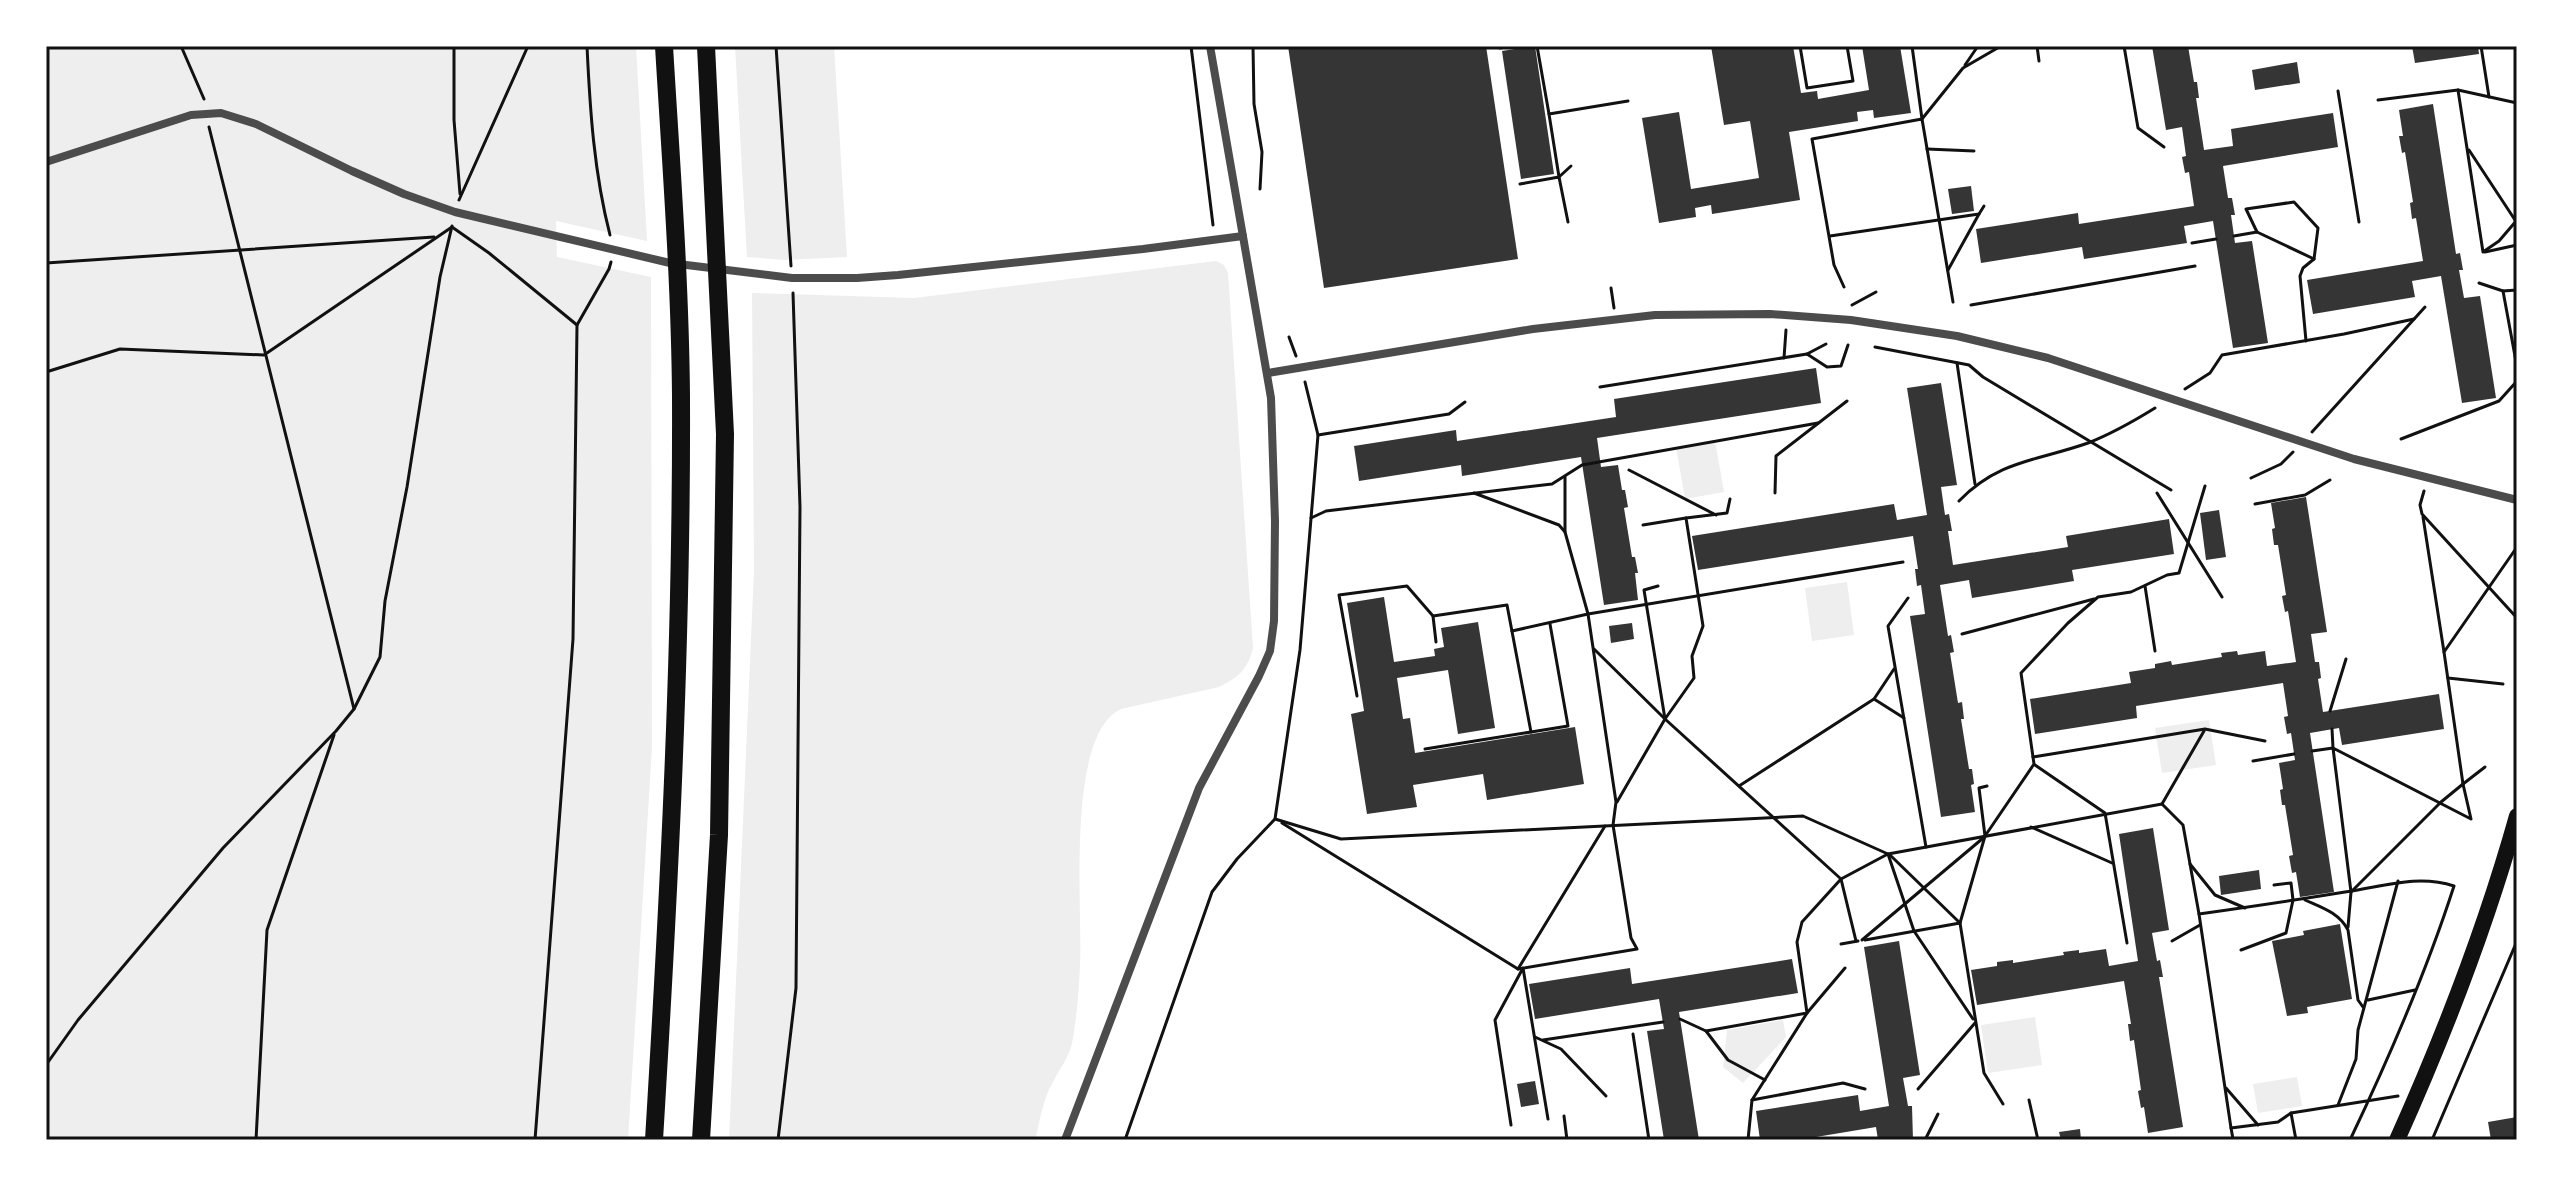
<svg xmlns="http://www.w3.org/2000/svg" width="2563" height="1186" viewBox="0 0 2563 1186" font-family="'DM Sans',sans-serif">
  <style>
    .green { fill: #eee }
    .building { fill: #353535 }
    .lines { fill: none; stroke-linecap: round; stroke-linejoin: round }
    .path { stroke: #111; stroke-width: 3 }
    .minor { stroke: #4c4c4c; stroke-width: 8 }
    .secondary { stroke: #111; stroke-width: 16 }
    .trunk { stroke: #111; stroke-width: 18 }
    .neatline { fill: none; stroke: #111; stroke-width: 3 }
  </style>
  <rect width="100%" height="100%" fill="#fff"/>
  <!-- green -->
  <g class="green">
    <polygon points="46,46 636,46 647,241 556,221 557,257 651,277 652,747 628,1140 46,1140"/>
    <polygon points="735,46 834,46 847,257 785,260 747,257"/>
    <path d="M1216,261L1224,265L1228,273L1253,648C1248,669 1238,678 1219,687L1121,709C1065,735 1083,910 1080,965C1079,989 1077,1014 1073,1038C1070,1057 1061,1066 1053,1082C1043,1098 1040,1122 1035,1140H729L754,571L752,293L914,298Z"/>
    <polygon points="1715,441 1724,492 1685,499 1676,447"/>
    <polygon points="1847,582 1854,635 1812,641 1805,588"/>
    <polygon points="2209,720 2216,765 2162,773 2155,728"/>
    <polygon points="2035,1017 2042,1065 1988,1073 1981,1025"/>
    <polygon points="1783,1020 1786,1037 1743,1083 1723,1067 1727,1030"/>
    <polygon points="2297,1077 2302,1106 2258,1113 2253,1084"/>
  </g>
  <!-- building -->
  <g class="building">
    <polygon points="1288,46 1486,46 1518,259 1324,288"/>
    <polygon points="1533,46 1535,46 1554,174 1521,179 1502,51"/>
    <polygon points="1711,46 1793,46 1801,93 1817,91 1818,99 1869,90 1862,46 1900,46 1911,113 1874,118 1873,110 1857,112 1858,121 1789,132 1800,200 1712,214 1711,205 1695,208 1696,217 1659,223 1642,118 1679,112 1691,189 1759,178 1750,121 1724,125"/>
    <polygon points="2152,46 2188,46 2194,82 2197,82 2199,98 2196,98 2204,150 2233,146 2231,129 2333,113 2338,147 2223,166 2228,198 2232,198 2235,215 2231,215 2235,243 2252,241 2268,343 2233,348 2213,221 2184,226 2187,243 2084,259 2082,247 1981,263 1976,229 2078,213 2079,224 2194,206 2189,172 2185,173 2182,157 2186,156 2182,127 2166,130"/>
    <polygon points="2412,46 2478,46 2479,54 2415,63"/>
    <polygon points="2297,62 2300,83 2255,90 2252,70"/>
    <polygon points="2433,104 2456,254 2460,253 2463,270 2459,270 2464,298 2480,296 2496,398 2462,403 2441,276 2412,281 2415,297 2313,314 2307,280 2423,261 2416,218 2412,219 2410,203 2413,202 2405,152 2402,153 2399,136 2403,136 2399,110"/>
    <polygon points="1971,186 1974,211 1952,214 1948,189"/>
    <polygon points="1816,368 1821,403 1597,438 1601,467 1618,465 1622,490 1625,490 1628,507 1624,508 1632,557 1635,557 1638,573 1635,573 1638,600 1604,605 1581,457 1462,476 1461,465 1359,481 1354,446 1456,430 1457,441 1616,417 1614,399"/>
    <polygon points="1941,383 1957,485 1941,487 1945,515 1949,514 1952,531 1948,531 1953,565 2068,547 2066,536 2169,519 2174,554 2072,570 2074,581 1972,598 1969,580 1940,585 1948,636 1951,635 1954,652 1950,653 1958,703 1962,702 1964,719 1961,719 1969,769 1972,769 1974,784 1971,785 1975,812 1941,817 1910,616 1925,614 1921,585 1917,586 1915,569 1918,569 1913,536 1698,570 1692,536 1894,504 1897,520 1927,515 1907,388"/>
    <polygon points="2306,497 2327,632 2311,634 2315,662 2319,662 2321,678 2318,679 2323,712 2439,694 2444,729 2342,745 2339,728 2310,733 2334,892 2300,897 2296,872 2292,873 2289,856 2293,855 2285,805 2282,805 2280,790 2283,789 2279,763 2295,760 2291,733 2287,734 2284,717 2288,716 2283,683 2136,706 2137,718 2035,734 2030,699 2131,683 2129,672 2155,668 2155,664 2171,661 2172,665 2222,657 2221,653 2237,651 2238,655 2265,651 2267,666 2296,662 2288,611 2285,612 2282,596 2286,595 2278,545 2274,545 2272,529 2275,528 2271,503"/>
    <polygon points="2219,510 2226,557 2206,560 2200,513"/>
    <polygon points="1384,597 1394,662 1435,656 1434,649 1444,647 1441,628 1478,622 1495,728 1458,734 1448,670 1397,678 1403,719 1410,718 1415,753 1575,727 1584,784 1487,800 1483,774 1413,785 1417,807 1367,814 1351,714 1364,711 1347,603"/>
    <polygon points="1632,623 1634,639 1611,643 1609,626"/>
    <polygon points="2153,828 2169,930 2152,933 2157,961 2160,960 2163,977 2159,977 2183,1127 2148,1133 2144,1107 2141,1108 2138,1091 2141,1090 2134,1040 2130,1041 2128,1024 2131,1024 2124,981 1977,1005 1971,970 1997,966 1997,962 2013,960 2013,963 2064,955 2063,952 2079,950 2079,953 2106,949 2109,966 2138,961 2119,834"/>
    <polygon points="2259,870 2261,889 2221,895 2219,876"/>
    <polygon points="2340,924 2352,999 2307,1007 2308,1013 2287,1016 2272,941 2304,935 2303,931"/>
    <polygon points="1899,941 1920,1075 1903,1078 1908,1106 1912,1106 1913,1140 1878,1140 1876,1127 1798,1140 1760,1140 1756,1111 1858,1095 1860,1111 1889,1106 1864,947"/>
    <polygon points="1792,959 1798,993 1679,1012 1699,1140 1664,1140 1647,1031 1664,1029 1659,999 1535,1019 1529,984 1630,968 1632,984"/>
    <polygon points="1535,1081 1539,1104 1521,1107 1517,1084"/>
    <polygon points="2517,1117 2517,1140 2491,1140 2488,1122"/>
    <polygon points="2080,1129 2081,1140 2061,1140 2059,1132"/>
  </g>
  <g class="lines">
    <!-- path -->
    <g class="path">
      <polyline points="181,46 204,99"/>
      <polyline points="454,46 454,120 460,194"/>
      <path d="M587,46C590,110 594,173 610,235"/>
      <polyline points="776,46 791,266"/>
      <polyline points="1191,46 1213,225"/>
      <polyline points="1253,46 1254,104 1262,152 1260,189"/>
      <polyline points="1537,46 1549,114"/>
      <polyline points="1800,46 1807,88 1853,81 1847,46"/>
      <polyline points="1912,46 1922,119 1963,68 2001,46"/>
      <polyline points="2037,46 2039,61"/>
      <polyline points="2124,46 2138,128 2164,147"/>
      <polyline points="2481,46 2489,97"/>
      <polyline points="1500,48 1511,46"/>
      <polyline points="1965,65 1978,46"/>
      <polyline points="2458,90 2483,252 2499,241 2517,220"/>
      <polyline points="2338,91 2359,222"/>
      <polyline points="2378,100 2458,90 2517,103"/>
      <polyline points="209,127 354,709"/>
      <polyline points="1927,149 1974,151"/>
      <polyline points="2469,150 2517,223"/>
      <polyline points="1571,166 1559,177 1549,114 1628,101"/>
      <polyline points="1520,184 1559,177 1568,222"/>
      <polyline points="459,200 528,46"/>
      <polyline points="2257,232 2246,209 2294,202 2318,228 2314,259 2303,268 2300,276 2306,341"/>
      <polyline points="1830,236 1979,214 1984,206"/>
      <polyline points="2234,236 2257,232 2314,259"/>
      <polyline points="2192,243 2216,239"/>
      <polyline points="2485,252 2517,245"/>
      <polyline points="46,263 434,237"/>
      <polyline points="1948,270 1979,214"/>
      <polyline points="2479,283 2503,291 2517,367"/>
      <polyline points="1844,287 1834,265 1812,139 1922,119 1953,302"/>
      <polyline points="1611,288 1614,308"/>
      <polyline points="2503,291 2517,290"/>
      <polyline points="1852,305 1876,292"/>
      <polyline points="1971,305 2195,266"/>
      <polyline points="1289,337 1296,356"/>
      <polyline points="1875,347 1969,365 1983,377 2171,490"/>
      <polyline points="1807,354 1826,344"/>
      <polyline points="1784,358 1786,330"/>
      <polyline points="1957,363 1975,484"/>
      <polyline points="46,372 120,349 264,355 452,227 489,253 577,325"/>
      <polyline points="1600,387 1807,354 1827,367 1841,366 1848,345"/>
      <polyline points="2185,389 2210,373 2222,355 2344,334 2414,319"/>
      <polyline points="2312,432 2425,307"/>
      <polyline points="1318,435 1449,414 1465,402"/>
      <polyline points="2401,439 2499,401 2517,381"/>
      <polyline points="1629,470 1716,515"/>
      <polyline points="2251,478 2281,464 2293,452"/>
      <polyline points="2424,491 2420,505 2422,514 2517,618"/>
      <polyline points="1775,493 1776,456 1847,401"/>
      <polyline points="2157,493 2222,597"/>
      <path d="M1959,501C1999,460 2037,461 2088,443C2111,434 2134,421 2155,408"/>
      <polyline points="2255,504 2305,495 2330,480"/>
      <polyline points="2423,517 2444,652"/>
      <polyline points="1311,518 1326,511 1552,484 1582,465 1818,423"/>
      <polyline points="1643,525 1686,518"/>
      <polyline points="1565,532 1565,477"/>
      <polyline points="2145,586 2155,651"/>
      <polyline points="1908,598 1888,626 1926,847"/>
      <polyline points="1512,631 1588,614 1903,562"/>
      <polyline points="1962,634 2094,599"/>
      <polyline points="1594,649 1665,719 1841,879 1856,941"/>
      <polyline points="2448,678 2503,684"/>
      <polyline points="1357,696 1339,595 1407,586 1433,616 1436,642"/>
      <polyline points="1874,699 1904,718"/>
      <polyline points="2330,711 2346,659"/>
      <polyline points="1665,719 1694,678 1692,656 1703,626 1686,518 1727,513 1730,499"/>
      <polyline points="1531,732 1568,726 1550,624"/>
      <polyline points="1425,749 1531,732 1507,605 1433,616"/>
      <polyline points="2312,751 2333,748 2332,729"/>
      <polyline points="2033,757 2205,729 2265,741"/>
      <polyline points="2253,761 2294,754"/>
      <polyline points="2035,765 2105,813 2127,943"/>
      <polyline points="2463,784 2444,652 2517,547"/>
      <polyline points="2463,784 2485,767"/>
      <polyline points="1739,786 1874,699 1894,669"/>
      <polyline points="1987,786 1979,788 1985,836 2034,764 2021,673 2068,623 2098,597 2131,592 2167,575 2179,573 2205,486"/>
      <polyline points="1617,802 1665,719 1644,590 1658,586"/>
      <polyline points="2441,802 2463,784 2471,819 2333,748 2351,892 2441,802"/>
      <polyline points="2162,804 2204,731"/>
      <polyline points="1275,819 1341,839 1803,816 1888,854 2162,804 2183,825 2199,914"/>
      <polyline points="1282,823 1518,969 1637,949 1631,938 1613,825 1616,802 1588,614 1565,532 1559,525 1474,493"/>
      <polyline points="2031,827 2112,863"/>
      <polyline points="1985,836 1960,923 1984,1073 2003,1104"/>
      <polyline points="1888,854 1914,931 1973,1019"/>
      <polyline points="1891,856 1960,923"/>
      <polyline points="2190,864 2215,895 2245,908"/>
      <path d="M2305,900C2323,908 2339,913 2348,930L2358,1000L2363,1007"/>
      <polyline points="2348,927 2351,892"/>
      <polyline points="1862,940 1982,839"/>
      <polyline points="1865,940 1960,923"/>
      <polyline points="2172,941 2200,925"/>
      <polyline points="1841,944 1858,941"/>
      <polyline points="2241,950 2286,933 2293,900 2291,883 2274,885"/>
      <polyline points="1518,969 1605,826"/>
      <polyline points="2368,1000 2415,990"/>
      <polyline points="1680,1019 1706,1031 1728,1060 1765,1080"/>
      <polyline points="1706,1031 1807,1013 1797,942 1802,922 1841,879 1886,855"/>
      <polyline points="1633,1034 1649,1140"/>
      <polyline points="1535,1037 1561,1049 1606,1096"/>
      <polyline points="1543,1040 1663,1022"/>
      <polyline points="46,1065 78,1020 223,848 336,731 354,709 380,657 385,601 407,487 440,277 452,226"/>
      <polyline points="2226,1088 2258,1125"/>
      <polyline points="1918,1089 1975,1023"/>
      <polyline points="1752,1100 1843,1083 1865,1089"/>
      <polyline points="2029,1100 2038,1140"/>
      <polyline points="2338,1105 2356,1059 2358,1030 2398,881"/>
      <polyline points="2291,1113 2296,1140"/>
      <polyline points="1564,1116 1567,1140"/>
      <polyline points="1511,1125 1495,1020 1523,968 1548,1119"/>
      <polyline points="2231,1128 2233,1139"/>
      <polyline points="256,1140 267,930 334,735"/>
      <polyline points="535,1140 573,639 577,325 609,269 611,262"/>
      <polyline points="778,1140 796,988 800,507 793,293"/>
      <polyline points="1125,1140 1212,892 1237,859 1275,819 1300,650 1318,435 1305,382"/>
      <polyline points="1748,1140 1752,1100 1807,1013 1845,968"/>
      <polyline points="1925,1140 1938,1114"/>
      <path d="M2350,1140C2389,1058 2426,973 2454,886C2417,874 2382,887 2345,892C2296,900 2248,907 2199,914L2231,1128L2278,1122L2291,1113L2398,1096"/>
      <polyline points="2432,1140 2517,941"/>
    </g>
    <!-- minor -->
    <g class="minor">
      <polyline points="46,162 191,115 221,113 256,124 352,171 404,194 455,212 670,263 792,278 857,278 898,275 1143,249 1243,236"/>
      <polyline points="1268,373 1533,329 1655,315 1770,314 1851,320 1957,336 2048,358 2354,459 2517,500"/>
      <polyline points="1065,1140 1199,788 1259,676 1270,651 1274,621 1275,521 1271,398 1210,46"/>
    </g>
    <!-- secondary -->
    <path class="secondary" d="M2397,1140C2445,1033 2485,930 2517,816"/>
    <!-- trunk -->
    <g class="trunk">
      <path d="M654,1140C669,892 682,645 681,396C680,280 671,163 664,46"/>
      <polyline points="701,1140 719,835 725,434 706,46"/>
    </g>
  </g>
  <!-- border -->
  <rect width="2563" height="1186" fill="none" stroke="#ffffff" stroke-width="96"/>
  <rect x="48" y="48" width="2467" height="1090" class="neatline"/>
</svg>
